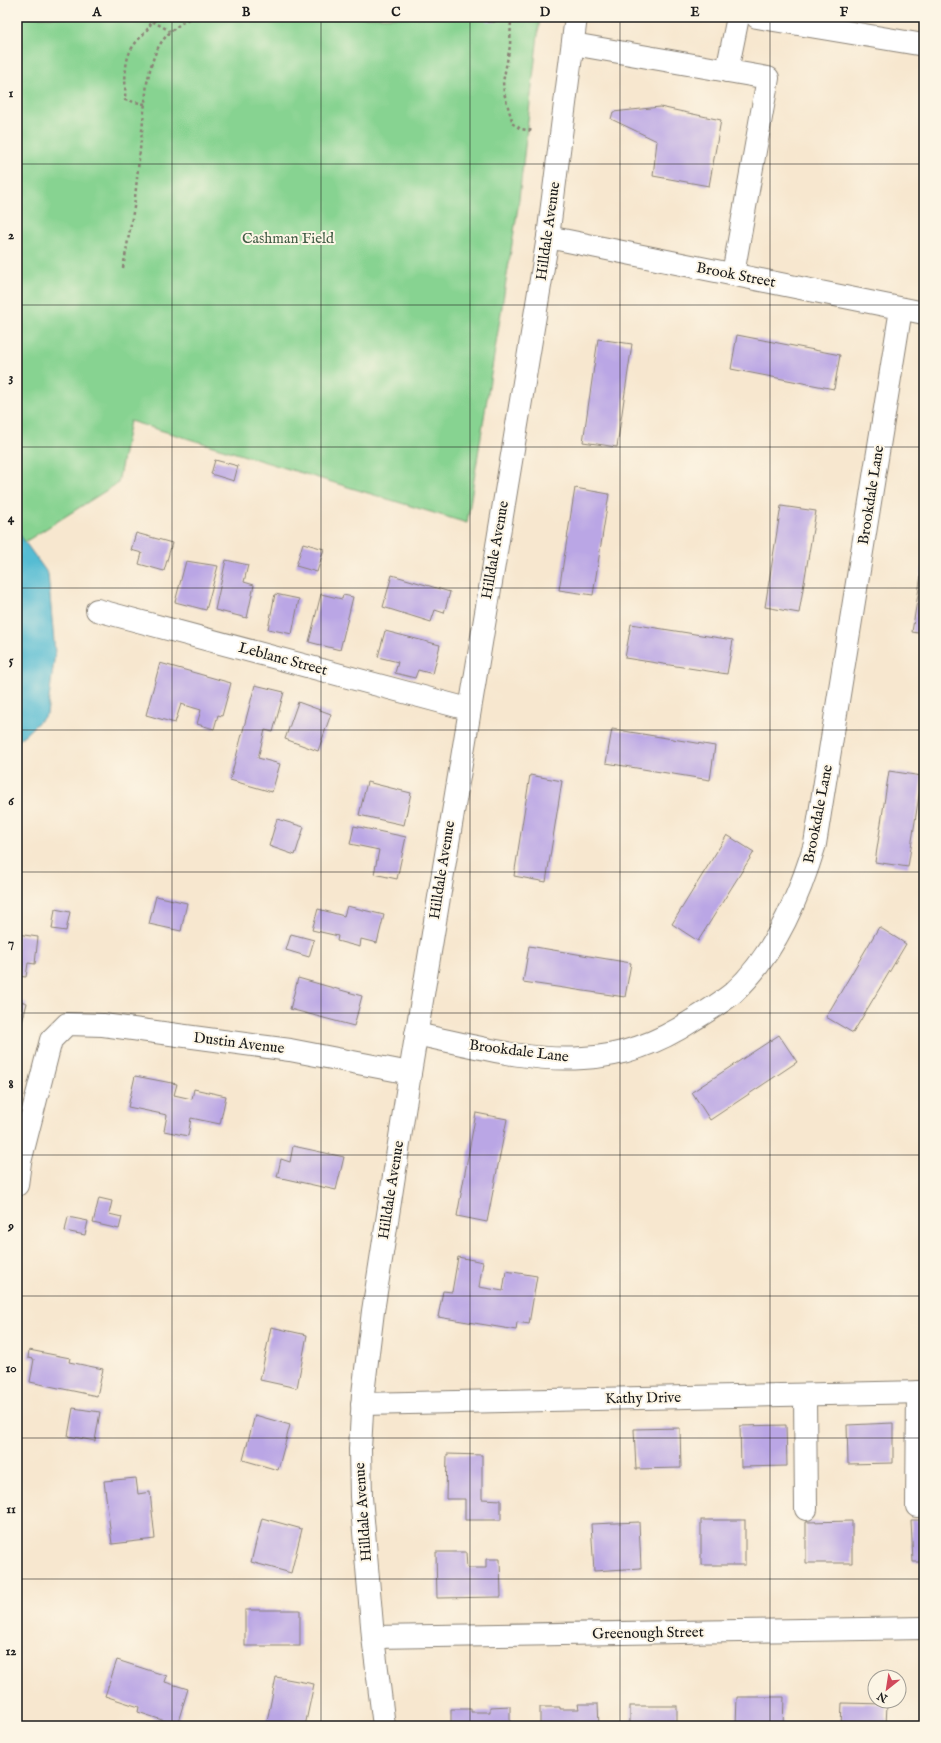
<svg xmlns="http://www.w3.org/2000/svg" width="941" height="1743" viewBox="0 0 941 1743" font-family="'IM FELL English',serif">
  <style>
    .green { fill: #87d391; stroke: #527856 }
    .water { fill: #55bcd3; stroke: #386c78 }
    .building { fill: #baa6e5 }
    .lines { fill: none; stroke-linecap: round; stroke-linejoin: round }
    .minor-casing { stroke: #8a8276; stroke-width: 24 }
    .major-casing { stroke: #8a8276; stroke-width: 24 }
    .path { stroke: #8a8276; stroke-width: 2.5; stroke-dasharray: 3 3; stroke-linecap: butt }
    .minor { stroke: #fff; stroke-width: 22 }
    .major { stroke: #fff; stroke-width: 22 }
    .grid { fill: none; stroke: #1c1c1c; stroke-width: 1; stroke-opacity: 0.55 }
    .labels { text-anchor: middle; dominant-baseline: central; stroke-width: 4; stroke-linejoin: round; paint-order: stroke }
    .street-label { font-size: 15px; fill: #1c1c1c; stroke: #fcf5e5 }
    .park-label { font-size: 15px; fill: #415c45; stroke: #fcf5e5 }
    .neatline { fill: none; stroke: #1c1c1c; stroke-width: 1.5 }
    .grid-label { font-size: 13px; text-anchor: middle; font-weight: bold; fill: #1c1c1c }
  </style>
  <rect width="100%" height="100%" fill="#fcf5e5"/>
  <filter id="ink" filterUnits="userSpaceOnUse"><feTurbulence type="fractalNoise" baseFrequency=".025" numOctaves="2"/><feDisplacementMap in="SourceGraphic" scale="8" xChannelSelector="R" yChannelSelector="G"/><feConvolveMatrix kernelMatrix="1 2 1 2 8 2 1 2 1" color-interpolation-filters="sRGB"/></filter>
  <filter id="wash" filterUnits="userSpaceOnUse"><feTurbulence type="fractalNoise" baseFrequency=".012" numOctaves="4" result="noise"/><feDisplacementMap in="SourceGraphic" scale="16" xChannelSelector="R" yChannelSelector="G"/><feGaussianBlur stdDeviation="0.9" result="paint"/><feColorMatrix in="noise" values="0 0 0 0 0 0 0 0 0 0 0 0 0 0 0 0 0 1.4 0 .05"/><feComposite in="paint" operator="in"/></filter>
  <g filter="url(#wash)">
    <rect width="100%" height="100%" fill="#f7e7cf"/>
    <!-- green -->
    <polygon class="green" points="17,17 540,17 518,207 467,523 130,421 118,483 17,547"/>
    <!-- water -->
    <polygon class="water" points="17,531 48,574 55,653 47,714 17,742"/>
    <g id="blocks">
      <!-- building -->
      <g class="building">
        <polygon points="487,17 496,17 495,22 487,22"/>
        <polygon points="660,107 721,120 709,186 653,176 657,141 611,119 613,112"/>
        <polygon points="737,335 840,355 834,389 731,369"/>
        <polygon points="598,339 632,344 617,447 583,442"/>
        <polygon points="215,460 238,466 234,481 211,474"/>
        <polygon points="575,488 609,494 593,595 559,590"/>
        <polygon points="781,506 816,511 799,613 765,607"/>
        <polygon points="136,533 172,543 164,571 139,564 142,553 131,550"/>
        <polygon points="303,543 324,549 317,572 296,566"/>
        <polygon points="226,560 248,565 244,582 254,585 247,618 215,610"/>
        <polygon points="186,561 218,566 206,610 175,602"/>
        <polygon points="923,563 924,563 924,634 912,632"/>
        <polygon points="392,575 450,592 444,613 435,610 431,622 383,607"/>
        <polygon points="275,594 299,599 292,634 268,629"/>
        <polygon points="321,594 342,599 343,595 353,597 340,650 309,642"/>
        <polygon points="631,624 733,640 727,674 625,658"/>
        <polygon points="385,631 440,645 433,674 418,670 415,678 395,673 398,662 378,657"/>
        <polygon points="160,663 231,683 222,716 218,715 214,729 197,724 201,710 181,704 175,723 146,715"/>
        <polygon points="255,685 284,692 273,732 265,730 258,758 280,764 272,792 230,780"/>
        <polygon points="298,702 331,714 318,751 285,739"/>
        <polygon points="612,729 715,746 710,780 606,763"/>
        <polygon points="889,771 922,776 908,867 875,862"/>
        <polygon points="530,775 562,781 546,882 514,876"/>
        <polygon points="367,782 411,793 404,825 359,815"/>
        <polygon points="277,819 304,827 295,855 269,846"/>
        <polygon points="354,826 406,837 397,879 374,874 379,850 350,844"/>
        <polygon points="727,835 754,852 698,941 672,924"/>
        <polygon points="156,896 187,903 181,931 149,924"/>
        <polygon points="347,906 384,915 377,943 361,939 360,947 337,941 338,936 312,930 318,909 344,916"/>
        <polygon points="55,909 70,912 66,931 52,929"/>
        <polygon points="879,927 906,944 853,1033 826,1017"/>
        <polygon points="17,934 38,937 35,964 28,963 26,977 17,976"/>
        <polygon points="291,934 314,940 309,957 286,950"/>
        <polygon points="529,946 631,963 625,997 523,982"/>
        <polygon points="298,978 362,996 354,1026 290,1009"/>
        <polygon points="17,1000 27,1003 21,1027 17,1026"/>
        <polygon points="779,1035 797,1062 710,1120 692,1092"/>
        <polygon points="135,1076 177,1084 174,1095 192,1099 194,1089 226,1096 220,1124 191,1118 188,1136 164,1131 167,1115 128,1107"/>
        <polygon points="476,1113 507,1119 487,1222 457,1216"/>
        <polygon points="293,1146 344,1157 336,1190 277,1177 281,1159 290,1162"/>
        <polygon points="99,1198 112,1201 109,1214 122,1217 119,1229 93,1223"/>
        <polygon points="68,1217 88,1221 85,1235 65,1231"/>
        <polygon points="458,1257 483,1262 479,1287 503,1291 506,1271 537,1276 529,1324 517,1322 516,1330 438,1317 443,1291 452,1292"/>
        <polygon points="271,1327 307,1335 297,1388 260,1380"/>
        <polygon points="29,1350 70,1358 69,1362 103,1369 97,1396 30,1382 34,1359 28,1358"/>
        <polygon points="73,1408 100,1412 95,1441 68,1436"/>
        <polygon points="255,1415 290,1425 278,1470 243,1460"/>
        <polygon points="893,1423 893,1463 848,1464 847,1425"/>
        <polygon points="786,1425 787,1466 741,1467 740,1426"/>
        <polygon points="680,1428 681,1468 636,1469 634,1429"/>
        <polygon points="447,1454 482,1455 482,1499 501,1500 501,1520 465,1520 465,1499 446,1499"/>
        <polygon points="136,1478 138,1494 150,1492 155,1539 112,1544 104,1481"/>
        <polygon points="262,1518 302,1529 291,1573 251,1562"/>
        <rect x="701" y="1520" width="44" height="45"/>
        <polygon points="911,1520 924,1520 924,1562 913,1562"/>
        <polygon points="852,1521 852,1563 806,1563 806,1522"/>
        <polygon points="639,1522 641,1568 594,1571 591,1524"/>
        <polygon points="436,1552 466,1552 467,1568 486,1568 486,1559 500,1559 501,1597 437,1598"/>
        <rect x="245" y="1610" width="55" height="36"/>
        <polygon points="117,1660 167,1676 165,1682 188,1689 177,1725 138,1712 139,1707 105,1696"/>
        <polygon points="276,1677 314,1684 305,1726 266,1726"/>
        <polygon points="737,1697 784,1697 783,1726 736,1726"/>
        <polygon points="842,1703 887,1704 886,1726 841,1726"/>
        <polygon points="578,1704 598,1704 599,1726 540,1726 540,1707 560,1707 560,1709 579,1709"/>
        <polygon points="510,1706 510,1726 451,1726 451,1709 471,1709 471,1712 490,1712 490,1707"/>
        <rect x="630" y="1706" width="47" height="20"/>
      </g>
    </g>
  </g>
  <g filter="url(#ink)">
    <use href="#blocks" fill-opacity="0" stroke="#8a8276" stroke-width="1"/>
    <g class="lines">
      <defs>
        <g id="minor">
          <polyline points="757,17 924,45"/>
          <polyline points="573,44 768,78 733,274"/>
          <polyline points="727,71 738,17"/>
          <polyline points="548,237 924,313"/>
          <polyline points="97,610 468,709"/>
          <path d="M416,1034C470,1045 527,1062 583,1058C622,1056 660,1042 693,1020C706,1012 721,1003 733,993C775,955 799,897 815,844L901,309"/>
          <polyline points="17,1185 20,1162 51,1040 67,1024 103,1025 290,1050 410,1073"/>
          <polyline points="805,1395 806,1509"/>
          <polyline points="362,1404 924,1392"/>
          <polyline points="917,1506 918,1392"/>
          <polyline points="373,1637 924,1628"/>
        </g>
        <polyline id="major" points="384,1726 373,1637 361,1497 360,1449 363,1394 373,1311 410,1073 548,237 576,17"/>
      </defs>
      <!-- minor casing -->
      <use href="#minor" class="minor-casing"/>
      <!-- major casing -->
      <use href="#major" class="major-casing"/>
      <!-- path -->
      <g class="path">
        <polyline points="511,17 510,46 503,82 504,93 513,124 521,129 534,131"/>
        <path d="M145,104L125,100C126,84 123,62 132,48C138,38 147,33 152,21L170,31"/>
        <path d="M123,268L134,207L147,83C154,49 161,34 192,17"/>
      </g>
      <!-- minor -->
      <use href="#minor" class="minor"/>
      <!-- major -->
      <use href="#major" class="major"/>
    </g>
  </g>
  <!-- grid -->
  <path class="grid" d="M172,17V1726M321,17V1726M470,17V1726M620,17V1726M770,17V1726M17,164H924M17,305H924M17,447H924M17,588H924M17,730H924M17,872H924M17,1013H924M17,1155H924M17,1296H924M17,1438H924M17,1579H924"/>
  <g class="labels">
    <!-- street labels -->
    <g class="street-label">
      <text transform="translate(548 231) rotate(-82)">Hilldale Avenue</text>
      <text transform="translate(736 275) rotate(11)">Brook Street</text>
      <text transform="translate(871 495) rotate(-81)">Brookdale Lane</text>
      <text transform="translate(495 550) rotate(-80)">Hilldale Avenue</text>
      <text transform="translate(283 659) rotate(15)">Leblanc Street</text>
      <text transform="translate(818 814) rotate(-79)">Brookdale Lane</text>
      <text transform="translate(442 870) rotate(-81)">Hilldale Avenue</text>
      <text transform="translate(239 1043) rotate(7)">Dustin Avenue</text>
      <text transform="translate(519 1051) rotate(7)">Brookdale Lane</text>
      <text transform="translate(391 1190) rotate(-81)">Hilldale Avenue</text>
      <text transform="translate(643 1398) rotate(-1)">Kathy Drive</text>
      <text transform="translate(363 1512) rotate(-94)">Hilldale Avenue</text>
      <text transform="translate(648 1633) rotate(-1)">Greenough Street</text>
    </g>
    <!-- park labels -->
    <g class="park-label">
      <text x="288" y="238">Cashman Field</text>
    </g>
  </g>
  <!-- margin -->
  <rect width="941" height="1743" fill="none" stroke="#fcf5e5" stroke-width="44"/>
  <!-- north arrow -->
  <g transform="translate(887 1689) rotate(210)"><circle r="19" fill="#fcf5e5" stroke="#a29e95"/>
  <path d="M0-3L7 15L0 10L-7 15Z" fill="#d1495b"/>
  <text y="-6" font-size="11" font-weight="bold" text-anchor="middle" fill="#1c1c1c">N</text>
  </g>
  <rect x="22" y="22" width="897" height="1699" class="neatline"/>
  <g class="grid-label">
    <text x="97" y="16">A</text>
    <text x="246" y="16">B</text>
    <text x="396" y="16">C</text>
    <text x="545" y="16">D</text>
    <text x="695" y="16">E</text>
    <text x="844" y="16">F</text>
    <text x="11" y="97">1</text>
    <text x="11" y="239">2</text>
    <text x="11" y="381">3</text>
    <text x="11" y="522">4</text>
    <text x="11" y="664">5</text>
    <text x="11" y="805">6</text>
    <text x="11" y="947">7</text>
    <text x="11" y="1088">8</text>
    <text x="11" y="1230">9</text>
    <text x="11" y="1372">10</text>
    <text x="11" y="1513">11</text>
    <text x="11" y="1655">12</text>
  </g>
</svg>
